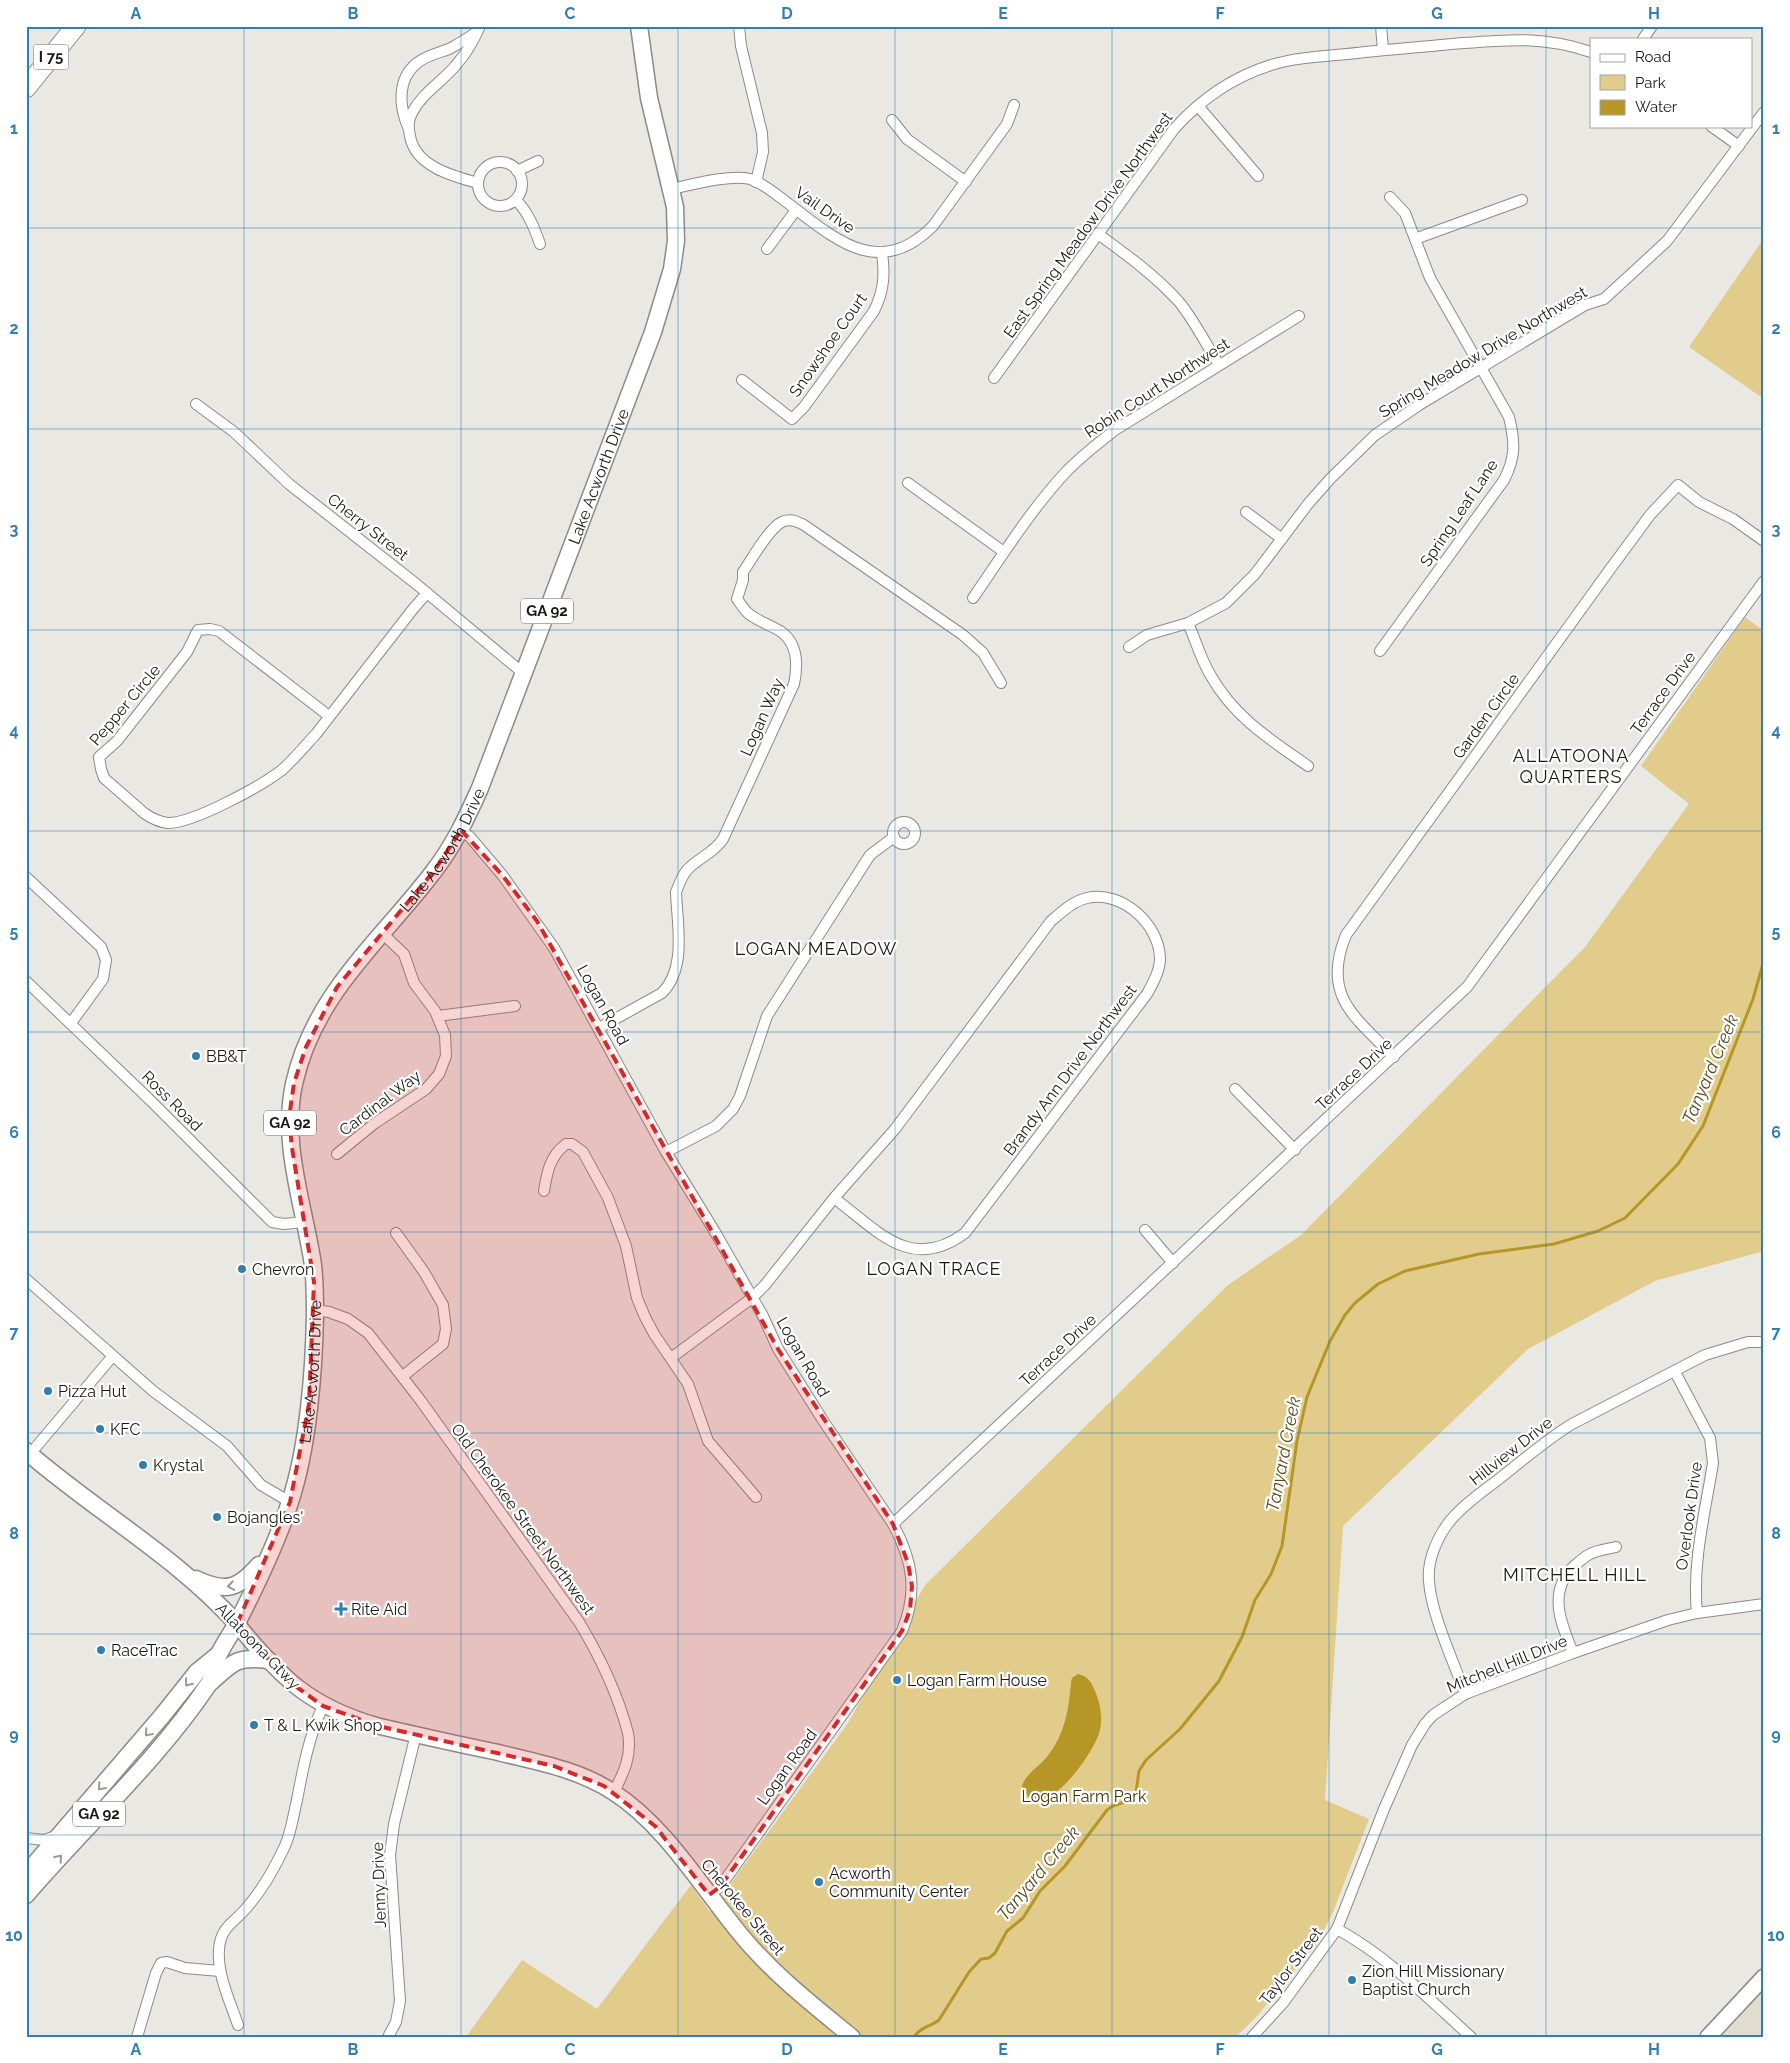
<svg xmlns="http://www.w3.org/2000/svg" width="1790" height="2063" viewBox="0 0 1790 2063" font-family="Raleway,sans-serif">
  <style>
    .built { fill: #e0dcd0 }
    .green { fill: #e2cc8b }
    .water { fill: #b69626 }
    .lines { fill: none; stroke-linecap: round; stroke-linejoin: round }
    .stream { stroke: #b69626; stroke-width: 3 }
    .street-casing { stroke: #8d8b86; stroke-width: 12 }
    .secondary-casing { stroke: #8d8b86; stroke-width: 18 }
    .primary-casing { stroke: #8d8b86; stroke-width: 19 }
    .highway-casing { stroke: #8d8b86; stroke-width: 21 }
    .street { stroke: #fff; stroke-width: 10 }
    .secondary { stroke: #fff; stroke-width: 15 }
    .primary { stroke: #fff; stroke-width: 16 }
    .highway { stroke: #fff; stroke-width: 19 }
    .oneway { stroke: #989897 }
    .marked { fill: #d62828; fill-opacity: 0.2; stroke: #d62828; stroke-width: 4; stroke-dasharray: 10 6; stroke-linejoin: round }
    .grid { fill: none; stroke: #317eb0; stroke-width: 1; stroke-opacity: 0.55 }
    .poi-dot { fill: #317eb0; stroke: #fff; stroke-width: 2 }
    .labels { text-anchor: middle; dominant-baseline: central; stroke-width: 4.5; stroke-linejoin: round; paint-order: stroke }
    .shield { fill: #fff; stroke: #5e5e5d; stroke-width: 1 }
    .shield-label { font-size: 15px; font-weight: bold; fill: #191917 }
    .street-label { font-size: 16px; fill: #191917; stroke: #fff }
    .poi-label { font-size: 16px; fill: #191917; stroke: #fff; text-anchor: start }
    .park-label { font-size: 16px; fill: #3f3103; stroke: #fff }
    .neighbourhood-label { font-size: 18px; letter-spacing: 1px; fill: #191917; stroke: #fff }
    .water-label { font-size: 18px; font-style: italic; fill: #56481d; stroke: #fff }
    .neatline { fill: none; stroke: #317eb0; stroke-width: 2 }
    .grid-label { font-size: 16px; text-anchor: middle; font-weight: bold; fill: #317eb0 }
  </style>
  <rect width="100%" height="100%" fill="#eae8e3"/>
  <!-- built -->
  <polygon class="built" points="1764,1971 1764,2037 1706,2037"/>
  <!-- green -->
  <g class="green">
    <polygon points="1764,238 1764,399 1689,347"/>
    <polygon points="1745,617 1764,631 1764,1251 1655,1281 1528,1349 1343,1526 1325,1800 1369,1819 1333,1912 1318,1942 1258,2015 1236,2037 466,2037 522,1960 597,2009 691,1885 710,1912 848,1723 925,1585 1228,1285 1301,1235 1585,947 1689,804 1641,766"/>
  </g>
  <!-- water -->
  <path class="water" d="M1078,1674C1087,1676 1091,1681 1094,1689C1100,1701 1103,1717 1100,1730C1095,1751 1060,1799 1038,1801C1030,1802 1024,1792 1022,1786C1026,1774 1037,1768 1045,1759C1064,1738 1069,1710 1071,1682L1072,1678Z"/>
  <g class="lines">
    <!-- stream -->
    <path class="stream" d="M914,2037C920,2027 930,2027 939,2020L969,1972L981,1959L989,1958L995,1953L1007,1931L1023,1918L1040,1891L1065,1866L1107,1810L1113,1806L1130,1800L1136,1792L1139,1771L1146,1760L1180,1729L1219,1681L1242,1637L1255,1600L1271,1574L1282,1546L1297,1441L1307,1397L1330,1341L1345,1315L1355,1303L1378,1284L1405,1271L1479,1254L1554,1244L1598,1231L1625,1218L1678,1164L1703,1126L1753,999L1764,960"/>
    <defs>
      <g id="street">
        <polyline points="739,26 741,46 762,133 763,152 756,182"/>
        <polyline points="1381,26 1383,50"/>
        <polyline points="1643,39 1652,26"/>
        <polyline points="1198,106 1258,176"/>
        <polyline points="892,120 907,139 966,182"/>
        <polyline points="1711,126 1739,146"/>
        <path d="M408,127C399,106 397,79 417,63C425,56 438,53 449,49C458,44 467,39 475,33"/>
        <circle cx="500" cy="184" r="22"/>
        <polyline points="517,171 538,161"/>
        <path d="M478,183C452,176 415,166 410,136C408,128 408,120 412,113C422,93 442,82 456,65C466,54 474,40 480,26"/>
        <path d="M671,189C691,185 730,174 750,179C763,183 774,193 785,201C834,238 878,281 933,226L1007,124L1014,105"/>
        <path d="M516,200C528,212 534,227 540,244"/>
        <path d="M1098,234C1127,255 1156,276 1180,303C1195,322 1206,344 1219,365"/>
        <polyline points="1415,239 1522,200"/>
        <polyline points="767,249 796,210"/>
        <path d="M994,378L1174,129C1200,100 1233,77 1271,65C1301,56 1335,56 1365,52C1394,49 1423,47 1452,44C1503,40 1541,35 1591,52"/>
        <path d="M742,380L792,419L804,407L874,311C884,291 885,274 882,253"/>
        <polyline points="196,404 234,432 289,484 415,583 523,673"/>
        <polyline points="908,483 1004,552"/>
        <polyline points="1246,512 1282,539"/>
        <path d="M973,598C1002,556 1030,511 1065,473C1080,457 1097,444 1115,430L1299,316"/>
        <path d="M1188,623C1196,641 1201,660 1211,676C1234,717 1271,740 1308,766"/>
        <polyline points="1129,647 1147,635 1188,623 1226,603 1255,574 1308,504 1330,479 1375,435 1419,405 1585,305 1604,299 1667,241 1764,112"/>
        <path d="M1380,651L1504,480C1516,457 1515,442 1509,417L1430,278L1405,213L1390,197"/>
        <path d="M329,716L219,631L210,629L198,630L187,652L117,741L99,757L101,769L104,778L144,813C151,818 159,822 168,823C194,823 261,786 282,770C294,759 305,746 316,734L413,609L427,593"/>
        <circle cx="904" cy="833" r="11"/>
        <path d="M461,830L470,837L503,876L554,948L666,1152L715,1232L763,1316L778,1349L824,1422L893,1524C913,1561 918,1592 902,1631L720,1887L709,1895"/>
        <polyline points="26,877 101,947 106,960 103,979 71,1023"/>
        <polyline points="26,981 152,1102 272,1222 284,1224 304,1222"/>
        <polyline points="438,1016 515,1006"/>
        <path d="M599,1028L662,993C687,968 677,924 676,892C679,884 682,876 687,870C698,858 714,853 723,839L794,684C798,665 798,643 780,631C770,625 758,621 749,614C744,610 741,604 737,599L743,580V572C752,559 769,528 782,522C789,518 797,521 804,525L963,635L983,653L1001,683"/>
        <path d="M1394,1057C1355,1017 1321,996 1346,935L1608,572L1650,515L1678,485L1699,502L1733,519L1764,541"/>
        <polyline points="1235,1089 1295,1150"/>
        <polyline points="666,1152 716,1126 733,1109 740,1096 767,1016 870,855 894,837"/>
        <polyline points="337,1154 375,1123 426,1089 439,1074 446,1056 445,1035 435,1011 414,983 404,954 382,933"/>
        <path d="M544,1191C547,1172 550,1156 566,1144H572L583,1152L608,1198L626,1246L637,1298L645,1317L654,1334L688,1384L708,1441L756,1497"/>
        <polyline points="1145,1230 1173,1263"/>
        <polyline points="396,1233 424,1272 443,1305 446,1329 443,1344 403,1376"/>
        <polyline points="26,1279 153,1391 227,1446 261,1485 290,1502"/>
        <path d="M315,1310L329,1312L348,1319L368,1333L421,1401L579,1622C599,1655 618,1695 628,1733C632,1756 624,1772 614,1792"/>
        <path d="M671,1358L752,1298L765,1285L834,1198L895,1129L1051,921C1062,912 1073,901 1087,898C1122,890 1159,924 1160,958C1160,971 1153,983 1147,994L965,1233C911,1273 878,1231 834,1198"/>
        <path d="M1675,1372L1710,1438L1713,1463C1705,1513 1692,1563 1697,1613"/>
        <polyline points="30,1454 112,1357"/>
        <polyline points="893,1524 1467,987 1764,581"/>
        <path d="M1573,1653C1561,1623 1547,1592 1574,1566C1579,1562 1584,1557 1590,1554C1597,1550 1608,1549 1616,1547"/>
        <path d="M1465,1694C1454,1662 1431,1614 1429,1581C1427,1561 1437,1537 1450,1521C1463,1505 1482,1492 1499,1479C1523,1460 1546,1440 1572,1424L1705,1355L1748,1342H1764"/>
        <polyline points="26,1838 44,1840 56,1836"/>
        <path d="M1337,1929C1387,1956 1429,1999 1471,2037"/>
        <path d="M238,2025C230,2001 217,1975 219,1949C221,1925 236,1922 248,1906C262,1890 275,1867 284,1848C291,1834 293,1816 297,1800C303,1768 309,1736 323,1706"/>
        <polyline points="389,2035 396,2022 400,2001 390,1855 394,1824 416,1734"/>
        <polyline points="137,2037 156,1973 161,1963 167,1962 185,1968 220,1971"/>
        <polyline points="1252,2037 1283,2003 1337,1929 1384,1809 1412,1745 1425,1724 1433,1715 1465,1694 1573,1653 1668,1620 1697,1613 1764,1604"/>
      </g>
      <g id="secondary">
        <path d="M237,1624C280,1677 310,1707 378,1726C417,1735 457,1744 496,1752C536,1762 578,1769 613,1792C665,1825 702,1888 741,1935C773,1974 813,2005 852,2037"/>
        <polyline points="1708,2037 1764,1977"/>
      </g>
      <g id="primary">
        <path d="M26,1451C95,1511 176,1556 237,1624"/>
        <path d="M196,1579C226,1593 238,1589 259,1565"/>
        <path d="M211,1682C233,1662 237,1656 268,1660"/>
        <polyline points="26,1874 162,1716 197,1672 218,1655"/>
        <path id="s1" d="M26,1895C86,1825 157,1761 208,1685C214,1677 214,1666 218,1656C223,1645 231,1634 237,1623C257,1584 277,1543 290,1502C308,1448 314,1372 315,1315C315,1299 315,1281 313,1265C304,1205 281,1145 294,1084C314,993 381,941 434,871C454,845 467,817 480,788L653,332L672,269L676,241L675,207L649,98L639,26"/>
      </g>
      <polyline id="highway" points="26,88 76,26"/>
    </defs>
    <!-- street casing -->
    <use href="#street" class="street-casing"/>
    <!-- secondary casing -->
    <use href="#secondary" class="secondary-casing"/>
    <!-- primary casing -->
    <use href="#primary" class="primary-casing"/>
    <!-- highway casing -->
    <use href="#highway" class="highway-casing"/>
    <!-- street -->
    <use href="#street" class="street"/>
    <!-- secondary -->
    <use href="#secondary" class="secondary"/>
    <!-- primary -->
    <use href="#primary" class="primary"/>
    <!-- highway -->
    <use href="#highway" class="highway"/>
  </g>
  <!-- one-way arrows -->
  <defs><path id="oneway-chevron" d="M-2-3.5L2.5 0L-2 3.5" fill="none" stroke-width="1.6" stroke-linecap="round" stroke-linejoin="round" transform="scale(1.25)"/></defs>
  <g class="oneway">
    <use href="#oneway-chevron" transform="translate(231 1586) rotate(171)"/>
    <use href="#oneway-chevron" transform="translate(188 1683) rotate(128)"/>
    <use href="#oneway-chevron" transform="translate(148 1733) rotate(131)"/>
    <use href="#oneway-chevron" transform="translate(101 1787) rotate(131)"/>
    <use href="#oneway-chevron" transform="translate(59 1858) rotate(-48)"/>
  </g>
  <!-- marked area -->
  <path class="marked" d="M461,830L503,876L537,921L778,1349L893,1524L908,1563L912,1586L910,1610L902,1631L720,1887L709,1895L655,1826L604,1786L554,1766L378,1726L323,1706L287,1680L237,1624L290,1502L309,1404L314,1282L292,1148L289,1118L294,1083L306,1047L337,987L434,871Z"/>
  <!-- grid -->
  <path class="grid" d="M244,26V2037M461,26V2037M678,26V2037M895,26V2037M1112,26V2037M1329,26V2037M1546,26V2037M26,228H1764M26,429H1764M26,630H1764M26,831H1764M26,1032H1764M26,1232H1764M26,1433H1764M26,1634H1764M26,1835H1764"/>
  <!-- markers -->
  <g class="poi-dot">
    <circle cx="196" cy="1056" r="5"/>
    <circle cx="242" cy="1269" r="5"/>
    <circle cx="48" cy="1391" r="5"/>
    <circle cx="100" cy="1429" r="5"/>
    <circle cx="143" cy="1465" r="5"/>
    <circle cx="217" cy="1517" r="5"/>
    <path d="M338.5 1601.5h5v5h5v5h-5v5h-5v-5h-5v-5h5z"/>
    <circle cx="101" cy="1650" r="5"/>
    <circle cx="897" cy="1680" r="5"/>
    <circle cx="254" cy="1725" r="5"/>
    <circle cx="819" cy="1882" r="5"/>
    <circle cx="1352" cy="1980" r="5"/>
  </g>
  <g class="labels">
    <!-- shield labels -->
    <g class="shield">
      <rect x="33.5" y="44.5" width="35" height="25" rx="4"/>
      <rect x="521" y="598.5" width="52" height="25" rx="4"/>
      <rect x="264" y="1110.5" width="52" height="25" rx="4"/>
      <rect x="73" y="1801.5" width="52" height="25" rx="4"/>
    </g>
    <g class="shield-label">
      <text x="51" y="57">I 75</text>
      <text x="547" y="611">GA 92</text>
      <text x="290" y="1123">GA 92</text>
      <text x="99" y="1814">GA 92</text>
    </g>
    <!-- street labels -->
    <g class="street-label">
      <text transform="translate(825 210) rotate(35)">Vail Drive</text>
      <text transform="translate(1088 225) rotate(-54)">East Spring Meadow Drive Northwest</text>
      <text transform="translate(828 345) rotate(-55)">Snowshoe Court</text>
      <text transform="translate(1483 352) rotate(-31)">Spring Meadow Drive Northwest</text>
      <text transform="translate(1157 388) rotate(-33)">Robin Court Northwest</text>
      <text stroke="none"><textPath href="#s1" startOffset="1588">Lake Acworth Drive</textPath></text>
      <text transform="translate(1459 513) rotate(-56)">Spring Leaf Lane</text>
      <text transform="translate(368 527) rotate(38)">Cherry Street</text>
      <text transform="translate(1663 693) rotate(-54)">Terrace Drive</text>
      <text transform="translate(125 705) rotate(-50)">Pepper Circle</text>
      <text transform="translate(1486 716) rotate(-54)">Garden Circle</text>
      <text transform="translate(762 717) rotate(-66)">Logan Way</text>
      <text stroke="none"><textPath href="#s1" startOffset="1182">Lake Acworth Drive</textPath></text>
      <text transform="translate(603 1005) rotate(61)">Logan Road</text>
      <text transform="translate(1070 1070) rotate(-53)">Brandy Ann Drive Northwest</text>
      <text transform="translate(1354 1074) rotate(-43)">Terrace Drive</text>
      <text transform="translate(172 1101) rotate(45)">Ross Road</text>
      <text transform="translate(380 1103) rotate(-37)">Cardinal Way</text>
      <text transform="translate(1058 1350) rotate(-43)">Terrace Drive</text>
      <text transform="translate(803 1357) rotate(60)">Logan Road</text>
      <text stroke="none"><textPath href="#s1" startOffset="612">Lake Acworth Drive</textPath></text>
      <text transform="translate(1511 1451) rotate(-38)">Hillview Drive</text>
      <text transform="translate(1689 1516) rotate(-82)">Overlook Drive</text>
      <text transform="translate(523 1519) rotate(54)">Old Cherokee Street Northwest</text>
      <text transform="translate(258 1646) rotate(46)">Allatoona Gtwy</text>
      <text transform="translate(1507 1664) rotate(-22)">Mitchell Hill Drive</text>
      <text transform="translate(787 1767) rotate(-54)">Logan Road</text>
      <text transform="translate(379 1885) rotate(-92)">Jenny Drive</text>
      <text transform="translate(743 1907) rotate(50)">Cherokee Street</text>
      <text transform="translate(1291 1966) rotate(-53)">Taylor Street</text>
    </g>
    <!-- poi labels -->
    <g class="poi-label">
      <text x="206" y="1056">BB&amp;T</text>
      <text x="252" y="1269">Chevron</text>
      <text x="58" y="1391">Pizza Hut</text>
      <text x="110" y="1429">KFC</text>
      <text x="153" y="1465">Krystal</text>
      <text x="227" y="1517">Bojangles'</text>
      <text x="351" y="1609">Rite Aid</text>
      <text x="111" y="1650">RaceTrac</text>
      <text x="907" y="1680">Logan Farm House</text>
      <text x="264" y="1725">T &amp; L Kwik Shop</text>
      <text x="829" y="1873">Acworth<tspan x="829" dy="18">Community Center</tspan></text>
      <text x="1362" y="1971">Zion Hill Missionary<tspan x="1362" dy="18">Baptist Church</tspan></text>
    </g>
    <!-- park labels -->
    <g class="park-label">
      <text x="1084" y="1796">Logan Farm Park</text>
    </g>
    <!-- neighbourhood labels -->
    <g class="neighbourhood-label">
      <text x="1571" y="755">ALLATOONA<tspan x="1571" dy="21">QUARTERS</tspan></text>
      <text x="816" y="948">LOGAN MEADOW</text>
      <text x="934" y="1268">LOGAN TRACE</text>
      <text x="1575" y="1574">MITCHELL HILL</text>
    </g>
    <!-- water labels -->
    <g class="water-label">
      <text transform="translate(1710 1069) rotate(-67)">Tanyard Creek</text>
      <text transform="translate(1283 1454) rotate(-79)">Tanyard Creek</text>
      <text transform="translate(1038 1873) rotate(-50)">Tanyard Creek</text>
    </g>
  </g>
  <!-- border -->
  <rect width="1790" height="2063" fill="none" stroke="#ffffff" stroke-width="55"/>
  <!-- legend -->
  <rect x="1590" y="38" width="162" height="90" fill="#ffffff" stroke="#a3a3a2"/>
  <rect x="1600" y="54" width="25" height="8" fill="#ffffff" stroke="#a3a3a2"/>
  <text x="1635" y="62" font-size="15" fill="#191917">Road</text>
  <rect x="1600" y="75" width="25" height="15" fill="#e2cc8b" stroke="#a3a3a2"/>
  <text x="1635" y="88" font-size="15" fill="#191917">Park</text>
  <rect x="1600" y="100" width="25" height="15" fill="#b69626" stroke="#a3a3a2"/>
  <text x="1635" y="112" font-size="15" fill="#191917">Water</text>
  <rect x="28" y="28" width="1734" height="2008" class="neatline"/>
  <g class="grid-label">
    <text x="136" y="19">A</text>
    <text x="353" y="19">B</text>
    <text x="570" y="19">C</text>
    <text x="787" y="19">D</text>
    <text x="1003" y="19">E</text>
    <text x="1220" y="19">F</text>
    <text x="1437" y="19">G</text>
    <text x="1654" y="19">H</text>
    <text x="14" y="134">1</text>
    <text x="1776" y="134">1</text>
    <text x="14" y="334">2</text>
    <text x="1776" y="334">2</text>
    <text x="14" y="535">3</text>
    <text x="1776" y="535">3</text>
    <text x="14" y="736">4</text>
    <text x="1776" y="736">4</text>
    <text x="14" y="937">5</text>
    <text x="1776" y="937">5</text>
    <text x="14" y="1138">6</text>
    <text x="1776" y="1138">6</text>
    <text x="14" y="1338">7</text>
    <text x="1776" y="1338">7</text>
    <text x="14" y="1539">8</text>
    <text x="1776" y="1539">8</text>
    <text x="14" y="1740">9</text>
    <text x="1776" y="1740">9</text>
    <text x="14" y="1941">10</text>
    <text x="1776" y="1941">10</text>
    <text x="136" y="2055">A</text>
    <text x="353" y="2055">B</text>
    <text x="570" y="2055">C</text>
    <text x="787" y="2055">D</text>
    <text x="1003" y="2055">E</text>
    <text x="1220" y="2055">F</text>
    <text x="1437" y="2055">G</text>
    <text x="1654" y="2055">H</text>
  </g>
</svg>
